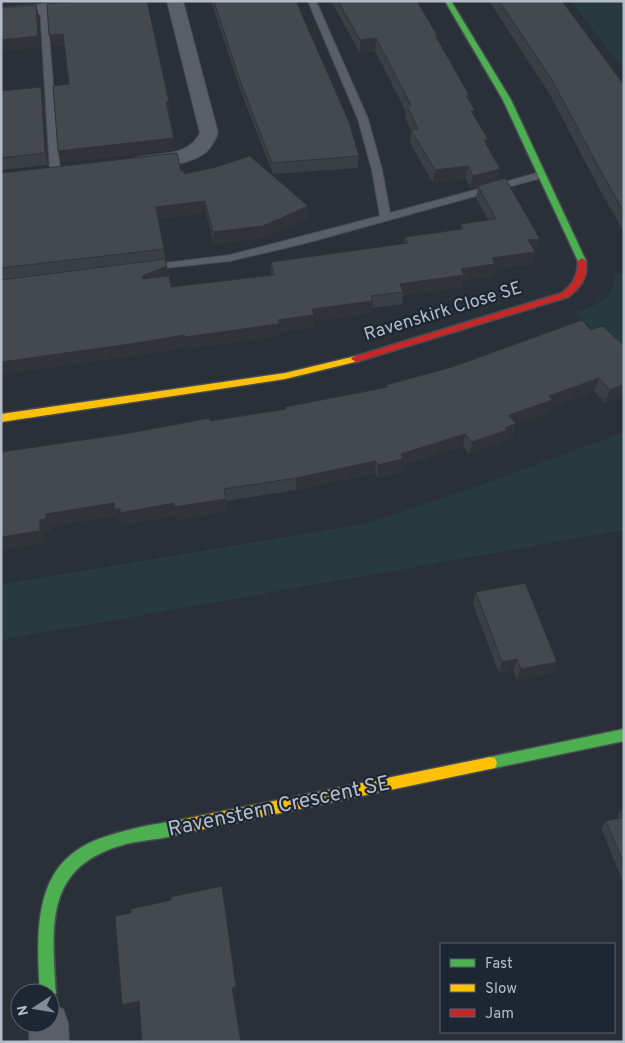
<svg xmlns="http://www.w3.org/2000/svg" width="625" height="1043" viewBox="0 0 625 1043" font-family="Overpass,sans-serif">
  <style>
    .green { fill: #273a3e }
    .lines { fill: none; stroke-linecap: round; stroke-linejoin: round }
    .lane-casing { stroke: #484c53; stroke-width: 2 }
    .street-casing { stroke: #484c53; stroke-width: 2 }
    .fast-casing { stroke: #484c53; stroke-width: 3 }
    .slow-casing { stroke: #484c53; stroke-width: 3 }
    .jam-casing { stroke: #484c53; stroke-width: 3 }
    .lane { fill: #5a5e66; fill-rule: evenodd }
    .street { fill: #5a5e66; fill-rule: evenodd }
    .fast { fill: #4caf50; fill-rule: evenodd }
    .slow { fill: #ffc107; fill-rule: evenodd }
    .jam { fill: #c62828; fill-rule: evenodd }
    .wall { fill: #3a3f45 }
    .shaded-wall { fill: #303338 }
    .building { fill: #444950; stroke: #303338 }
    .labels { text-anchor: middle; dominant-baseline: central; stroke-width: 4.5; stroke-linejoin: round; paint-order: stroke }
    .street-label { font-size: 18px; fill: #b4bcc9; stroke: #1d2633 }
    .near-street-label { font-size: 21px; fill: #b4bcc9; stroke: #1d2633 }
  </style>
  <rect width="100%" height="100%" fill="#2a3038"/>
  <!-- green -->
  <g class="green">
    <polygon points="571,1 624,1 624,70"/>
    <path d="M624,273V363L575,312C595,307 617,298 614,274Z"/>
    <polygon points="624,432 624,530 1,640 1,584 365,524 481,485"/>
  </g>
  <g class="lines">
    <defs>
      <g id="lane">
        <polygon points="308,1 316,1 368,119 382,170 390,213 541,172 546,175 544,177 306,243 230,261 145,270 144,268 145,266 149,265 230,255 380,216 372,170 358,119"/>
        <polygon points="40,7 47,9 60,172 55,175 50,172"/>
      </g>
      <g id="street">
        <polygon points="76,1 138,1 136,4 130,6 1,18 1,8"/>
        <path d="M167,1H183L218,133C215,140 211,148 205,153C191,164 152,170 135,166L132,162L135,158C158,152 188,158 200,133Z"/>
        <polygon points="50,1004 63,1009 68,1023 69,1042 29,1042 30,1023 50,1023"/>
      </g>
      <g id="fast">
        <polygon points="445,1 451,1 511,100 586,261 585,263 579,263 578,261 503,100"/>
        <polygon points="624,729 624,741 490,769 485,768 483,763 485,758 490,757"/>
        <path d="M185,819L190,821L192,826L190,831C170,839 147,839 126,844C44,866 52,924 56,993L53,998L50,1000V993H40C38,946 31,882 76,851C89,841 109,835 125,831C145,825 165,823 185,819Z"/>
      </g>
      <g id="slow">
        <polygon points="356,356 359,357 361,359 359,361 285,379 1,422 1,414 285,373"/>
        <polygon points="490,757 495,758 497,763 495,768 490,769 185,833 180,831 178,826 180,821 185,819"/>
      </g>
      <path id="jam" d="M582,258L586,261C588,277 581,287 568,297L356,362L351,359L353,357L562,293C573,284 578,276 578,261Z"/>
    </defs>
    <!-- lane casing -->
    <use href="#lane" class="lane-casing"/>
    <!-- street casing -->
    <use href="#street" class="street-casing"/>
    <!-- fast casing -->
    <use href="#fast" class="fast-casing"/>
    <!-- slow casing -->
    <use href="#slow" class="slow-casing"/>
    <!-- jam casing -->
    <use href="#jam" class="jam-casing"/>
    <!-- lane -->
    <use href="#lane" class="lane"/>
    <!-- street -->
    <use href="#street" class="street"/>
    <!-- fast -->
    <use href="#fast" class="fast"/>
    <!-- slow -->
    <use href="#slow" class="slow"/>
    <!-- jam -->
    <use href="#jam" class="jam"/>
  </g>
  <!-- wall -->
  <g class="wall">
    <polygon points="211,1 296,1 359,156 358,168 273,174 241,92"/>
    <polygon points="331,1 417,1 437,35 437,38 469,95 468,100 474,117 487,146 498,180 537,251 535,251 532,264 494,269 493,276 463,280 462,287 403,295 402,304 372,308 372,313 314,321 314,327 279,332 280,336 186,349 186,347 140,355 1,374 1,173 181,171 184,174 308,206 308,218 263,238 214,244 206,213 158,219 171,287 271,275 271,262 404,244 405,237 460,229 461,224 488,220 476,198 478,187 471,189 466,179 433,183 410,143 411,130 405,119 406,112 375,51 360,53"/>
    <polygon points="489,1 562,1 624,85 624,232 600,190 549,93"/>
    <polygon points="41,87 44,99 48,165 1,170 1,91"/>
    <polygon points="591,330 624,346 624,395 605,403 594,391 550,407 548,413 516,424 513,437 504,440 504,442 469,454 463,446 403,465 402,472 377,478 375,473 296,490 226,501 227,511 177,520 176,515 123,525 122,521 118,522 116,516 50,526 51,531 44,532 45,543 1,550 1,452 286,409 285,407 386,388 386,385"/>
    <polygon points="476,592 557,662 553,673 517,680 513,670 499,673 473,604"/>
    <polygon points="623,809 624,809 624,884 601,828 606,821 618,818 617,816"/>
  </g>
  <!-- shaded-wall -->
  <g class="shaded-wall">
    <polygon points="1,1 53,1 1,6"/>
    <polygon points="36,5 39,16 41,48 1,52 1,40"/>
    <polygon points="63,34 66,45 52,47 49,35"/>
    <polygon points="376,38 375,51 360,53 360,40"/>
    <polygon points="41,87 44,99 48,165 45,153"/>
    <polygon points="166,102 169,102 171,114 167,114"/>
    <polygon points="471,111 475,111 473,124"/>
    <polygon points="174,138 175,150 61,163 58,151"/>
    <polygon points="488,139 486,152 484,140"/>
    <polygon points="468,166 466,179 433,183 435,170"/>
    <polygon points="500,169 498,182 478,186 478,187 471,189 473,176"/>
    <polygon points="205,201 206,213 158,219 156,207"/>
    <polygon points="308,206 308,218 263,238 214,244 213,232"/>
    <polygon points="540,239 537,251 526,253 528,240"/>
    <polygon points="535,252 532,264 494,269 493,276 463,280 462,287 403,295 403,292 400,284 461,269 492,258"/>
    <polygon points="167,266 169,278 145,288 142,276"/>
    <polygon points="373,301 372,313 314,321 314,327 279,332 280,336 186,349 185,337 278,320 312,309"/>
    <polygon points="184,335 186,347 140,355 1,374 1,362"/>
    <polygon points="599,378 594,391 550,407 548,413 516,424 513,437 504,440 504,442 469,454 472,442 509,415 549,396"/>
    <polygon points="624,384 624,395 605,403 610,390"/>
    <polygon points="465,434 463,446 403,465 402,472 377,478 378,465 401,454"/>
    <polygon points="376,461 375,473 296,490 296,478"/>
    <polygon points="226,499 227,511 177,520 176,515 123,525 122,521 118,522 116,516 50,526 51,531 44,532 45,543 1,550 1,537 40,520 46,514 114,503 174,503"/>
    <polygon points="517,659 513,670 499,673 502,662"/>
    <polygon points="557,662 553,673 517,680 521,669"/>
    <polygon points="222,886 223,892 237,991 233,992 242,1042 241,1042 232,988"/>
    <polygon points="139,1001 142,1006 125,1009 122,1005"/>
  </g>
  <!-- building -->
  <g class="building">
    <polygon points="77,1 147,1 169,102 166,102 174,138 58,151 53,86 69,84 63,34 49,35 47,4"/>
    <polygon points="214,1 296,1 349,122 359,156 272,163 240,81"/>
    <polygon points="338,1 417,1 437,35 435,35 469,95 466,95 475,111 471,111 488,139 484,140 500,169 473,176 468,166 435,170 411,130 418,129 407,106 411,105 376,38 360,40"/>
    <polygon points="499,1 562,1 624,85 624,212 604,177 552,80"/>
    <polygon points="36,5 38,36 1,40 1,8"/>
    <polygon points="41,87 45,153 1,158 1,91"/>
    <polygon points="177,153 181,171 184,171 184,174 216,167 250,156 308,206 263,226 213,232 205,201 156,207 164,249 1,268 1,173"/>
    <polygon points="505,178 540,239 528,240 535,252 492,258 495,264 461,269 464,275 400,284 403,292 371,296 373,301 312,309 314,315 278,320 279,324 185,337 184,335 137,343 1,362 1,280 165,259 167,266 142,276 143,279 169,276 171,287 274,275 271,262 408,243 405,237 463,229 461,224 496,219 478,186"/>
    <polygon points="582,320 591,330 603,326 624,346 624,384 610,390 599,378 549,396 552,400 509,415 516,424 505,428 507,430 472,442 465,434 401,454 403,459 378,465 376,461 296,478 224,489 226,499 174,507 174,503 120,513 120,509 114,509 114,503 46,514 46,519 40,520 40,531 1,537 1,452 124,434 210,418 210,421 286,409 285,407 388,387 386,385 452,367"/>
    <polygon points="525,583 557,662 521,669 517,659 502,662 476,592"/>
    <polygon points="624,817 624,864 606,821"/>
    <polygon points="222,886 236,987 232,988 241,1042 142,1042 139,1001 122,1005 115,916 131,913 131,909 171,900 171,897"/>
  </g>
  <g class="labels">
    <!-- street labels -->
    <g class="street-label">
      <text transform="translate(443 312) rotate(-17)">Ravenskirk Close SE</text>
    </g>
    <!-- near-street labels -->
    <g class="near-street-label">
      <text transform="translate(279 807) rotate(-12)">Ravenstern Crescent SE</text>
    </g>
  </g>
  <!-- border -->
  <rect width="625" height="1043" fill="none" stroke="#b4bcc9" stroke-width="5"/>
  <!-- legend -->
  <rect x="440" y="943" width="175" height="90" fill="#1d2633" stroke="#59626f"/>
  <rect x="450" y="959" width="25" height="8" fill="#4caf50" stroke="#59626f"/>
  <text x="485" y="968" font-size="15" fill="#b4bcc9">Fast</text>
  <rect x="450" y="984" width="25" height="8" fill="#ffc107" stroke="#59626f"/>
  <text x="485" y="993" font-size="15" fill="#b4bcc9">Slow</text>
  <rect x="450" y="1009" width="25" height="8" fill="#c62828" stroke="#59626f"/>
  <text x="485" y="1018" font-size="15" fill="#b4bcc9">Jam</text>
  <!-- north arrow -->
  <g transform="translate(35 1008) rotate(258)"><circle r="24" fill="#1d2633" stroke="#59626f"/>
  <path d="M0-4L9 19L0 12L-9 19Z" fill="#848b96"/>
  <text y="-8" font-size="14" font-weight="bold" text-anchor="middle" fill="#b4bcc9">N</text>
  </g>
</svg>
